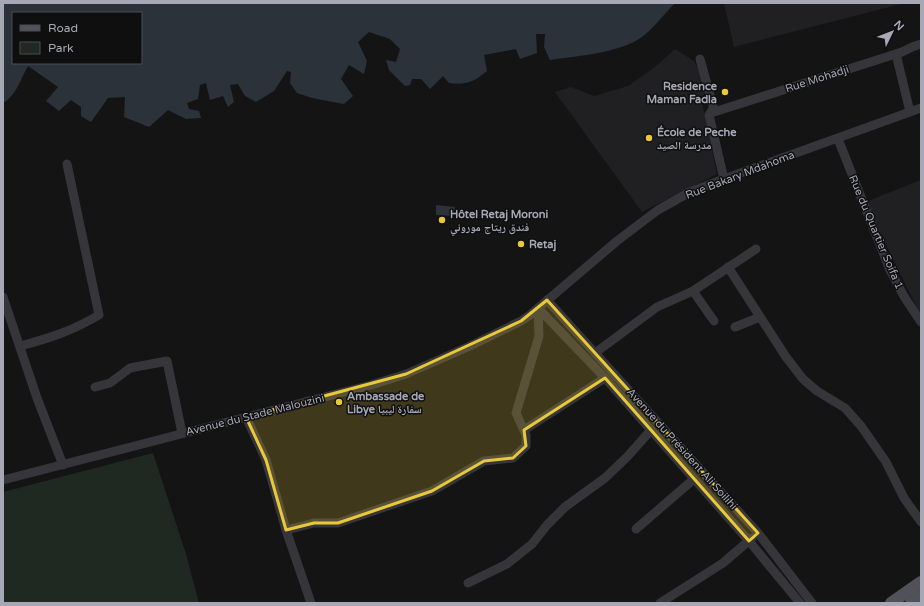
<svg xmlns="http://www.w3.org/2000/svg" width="924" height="606" viewBox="0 0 924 606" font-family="'Varela Round','Noto Naskh Arabic',sans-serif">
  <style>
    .built { fill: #202022 }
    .green { fill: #202822 }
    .water { fill: #2c323a; fill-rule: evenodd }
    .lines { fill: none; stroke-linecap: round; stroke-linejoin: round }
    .minor { stroke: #35353a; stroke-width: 9 }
    .major { stroke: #515159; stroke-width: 12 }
    .marked { fill: #e9c937; fill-opacity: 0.2; stroke: #e9c937; stroke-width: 3; stroke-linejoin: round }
    .poi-dot { fill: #e9c937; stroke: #0f0f10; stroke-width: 1.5 }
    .labels { text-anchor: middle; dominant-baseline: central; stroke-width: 3; stroke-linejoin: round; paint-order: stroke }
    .street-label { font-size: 11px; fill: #a6a8b5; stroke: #0f0f10 }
    .poi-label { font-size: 11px; font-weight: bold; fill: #a6a8b5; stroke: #0f0f10; text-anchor: start }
  </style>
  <rect width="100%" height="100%" fill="#141415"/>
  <!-- built -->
  <g class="built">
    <polygon points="724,3 905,3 734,47"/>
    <polygon points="675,49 694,61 706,84 702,103 717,174 642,212 555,92 571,87 594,96 628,86 655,67"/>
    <polygon points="921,180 921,316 865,202"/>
  </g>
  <!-- green -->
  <polygon class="green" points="153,453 186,554 199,603 3,603 3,492"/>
  <!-- water -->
  <g class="water">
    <path d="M3,3H675C664,14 654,28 642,37C620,53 577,56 550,60L544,47L545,34H536L537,53L520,59L516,49L484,55L487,71C474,82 466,85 449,83L443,76L430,89L421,79H412L410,85L405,86L389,70L386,60L396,62L400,49L390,39L369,32L358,42L367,61L364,74L349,65L341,79L353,96L344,104L312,98L297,93L290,83L291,72L287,71L274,91L256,102L245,96L238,84L230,85L234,102L228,107L223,96L210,100L206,83L200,85L198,99L187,103L189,109L199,111L201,118L186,119L168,110L149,127L124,117L125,97L108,98L91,122L81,116V107L71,100L59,111L46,101L58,87L28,66C21,78 16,96 3,103ZM13,13H141V63H13Z"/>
    <polygon points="436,205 455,207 454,216 436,215"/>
  </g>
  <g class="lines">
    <!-- minor -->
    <g class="minor">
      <polyline points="896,54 910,112"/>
      <polyline points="700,59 713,106 713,109 709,115 724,179"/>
      <polyline points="711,113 902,52 912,47 921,44"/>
      <polyline points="838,139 890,270 905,298 921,322"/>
      <polyline points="728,267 786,357 803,379 817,391 845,408 861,426 886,462 904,498 921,522"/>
      <polyline points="693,291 714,321"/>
      <polyline points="3,297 37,398 63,465"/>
      <polyline points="547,300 758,533 812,603"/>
      <polyline points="538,308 605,378 749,541 800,603"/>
      <polyline points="735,327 760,317"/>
      <path d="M20,346C50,338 72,331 99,315L67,164"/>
      <polyline points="595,353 657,307 693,291 756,249"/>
      <polyline points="95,387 110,383 130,368 167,361 182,433"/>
      <polyline points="246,417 266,460 286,530 311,603"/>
      <polyline points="524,430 605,378"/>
      <polyline points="3,480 371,385 406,374 470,346 521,321 530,315 617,241 642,222 658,210 690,192 724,179 921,108"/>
      <polyline points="636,529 694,479"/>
      <polyline points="286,530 314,523 338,523 432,491 484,461 513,458 526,446 526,435 516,413 539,336 538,308"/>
      <polyline points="468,583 507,564 532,544 547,525 565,507 605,478 627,457 651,430"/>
      <polyline points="660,603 723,563 752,538"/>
    </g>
    <!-- major -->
    <g class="major">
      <polyline points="891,603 921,582"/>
      <polyline points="911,603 921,596"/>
    </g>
  </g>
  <!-- marked area -->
  <path class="marked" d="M547,300L758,533L749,541L605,378L524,430L526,446L513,458L484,461L432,491L338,523H314L286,530L266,460L246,417L406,374L521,321Z"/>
  <!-- markers -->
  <g class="poi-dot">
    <circle cx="725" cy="92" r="4"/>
    <circle cx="649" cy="138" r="4"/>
    <circle cx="442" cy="220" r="4"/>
    <circle cx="521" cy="244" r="4"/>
    <circle cx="339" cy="402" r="4"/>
  </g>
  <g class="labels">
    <!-- street labels -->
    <g class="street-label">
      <text transform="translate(817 79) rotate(-18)">Rue Mohadji</text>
      <text transform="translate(740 175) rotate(-21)">Rue Bakary Mdahoma</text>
      <text transform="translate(876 232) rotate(67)">Rue du Quartier Soifa 1</text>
      <text transform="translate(255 415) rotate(-14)">Avenue du Stade Malouzini</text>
      <text transform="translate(682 449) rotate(48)">Avenue du Président Ali Soilihi</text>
    </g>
    <!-- poi labels -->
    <g class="poi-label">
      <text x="717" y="86" text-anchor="end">Residence<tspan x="717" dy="13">Maman Fadla</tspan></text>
      <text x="657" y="132">École de Peche<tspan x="657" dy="13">مدرسة الصيد</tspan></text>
      <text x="450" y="214">Hôtel Retaj Moroni<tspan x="450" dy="13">فندق ريتاج موروني</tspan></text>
      <text x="529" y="244">Retaj</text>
      <text x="347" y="396">Ambassade de<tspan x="347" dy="13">Libye سفارة ليبيا</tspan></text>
    </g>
  </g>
  <!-- border -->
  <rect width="924" height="606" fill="none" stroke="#a6a8b5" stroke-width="8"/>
  <!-- legend -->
  <rect x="12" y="12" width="130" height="52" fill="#0f0f10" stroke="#4b4c52"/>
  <rect x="20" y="25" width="20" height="6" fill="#515159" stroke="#4b4c52"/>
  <text x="48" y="32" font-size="12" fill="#a6a8b5">Road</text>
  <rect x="20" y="42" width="20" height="12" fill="#202822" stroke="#4b4c52"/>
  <text x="48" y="52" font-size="12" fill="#a6a8b5">Park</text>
  <!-- north arrow -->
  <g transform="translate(892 32) rotate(47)" stroke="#0f0f10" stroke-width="3" paint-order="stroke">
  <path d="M0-3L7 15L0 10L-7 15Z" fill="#a6a8b5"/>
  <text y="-6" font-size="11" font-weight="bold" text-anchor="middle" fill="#a6a8b5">N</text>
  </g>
</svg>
